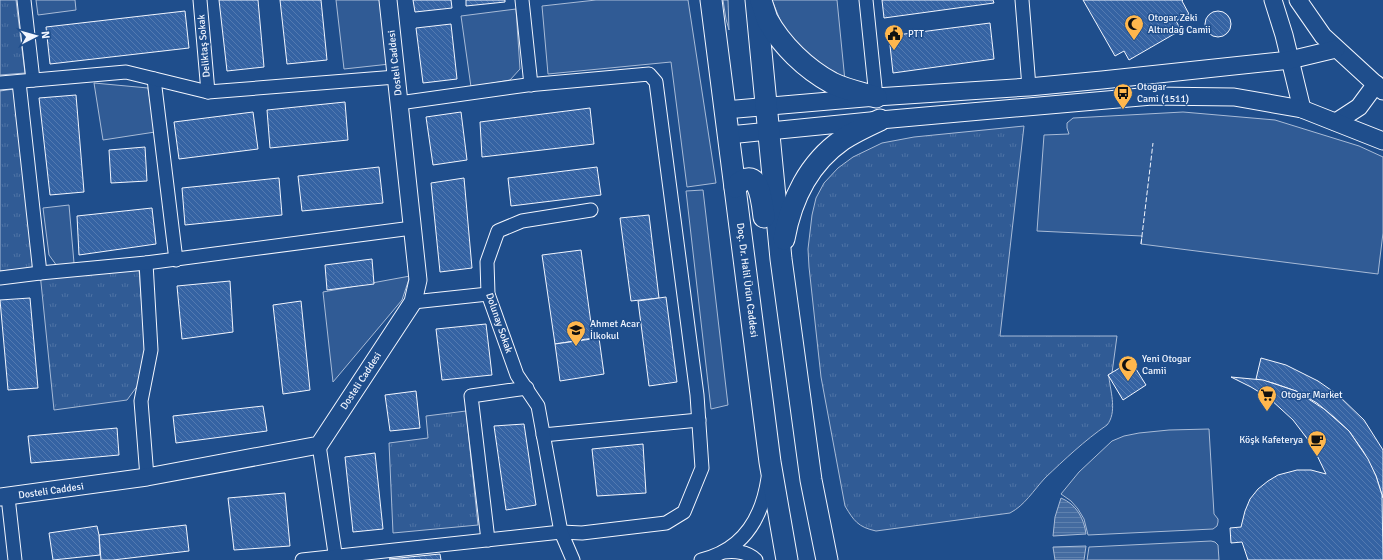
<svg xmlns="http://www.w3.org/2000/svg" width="1383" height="560" viewBox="0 0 1383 560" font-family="Signika,sans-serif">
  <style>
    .built { fill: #305b95; stroke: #a8bbd7 }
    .forest { fill: url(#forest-firs); stroke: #a8bbd7 }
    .park { fill: url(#park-tufts); stroke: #a8bbd7 }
    .water { fill: url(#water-rules); stroke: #a8bbd7 }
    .building { fill: url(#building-back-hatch); stroke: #f2f6ff }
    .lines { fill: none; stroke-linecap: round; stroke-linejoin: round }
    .minor-casing { stroke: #f2f6ff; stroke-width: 15 }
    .tertiary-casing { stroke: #f2f6ff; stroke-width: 19 }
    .primary-casing { stroke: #f2f6ff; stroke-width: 23 }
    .minor { stroke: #1f4e8c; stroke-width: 13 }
    .tertiary { stroke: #1f4e8c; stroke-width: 17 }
    .primary { stroke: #1f4e8c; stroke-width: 21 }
    .fence { stroke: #f2f6ff; stroke-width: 1; stroke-dasharray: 5 2; stroke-linecap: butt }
    .labels { text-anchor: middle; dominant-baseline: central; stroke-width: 3; stroke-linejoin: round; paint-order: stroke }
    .poi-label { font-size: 10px; fill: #f2f6ff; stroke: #1f4e8c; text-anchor: start }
    .street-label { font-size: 10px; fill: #f2f6ff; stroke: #1f4e8c }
  </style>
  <defs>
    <pattern id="forest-firs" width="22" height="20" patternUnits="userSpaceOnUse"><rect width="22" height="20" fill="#305b95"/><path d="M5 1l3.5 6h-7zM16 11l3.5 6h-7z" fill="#4e73a5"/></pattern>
    <pattern id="park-tufts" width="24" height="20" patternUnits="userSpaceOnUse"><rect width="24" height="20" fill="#305b95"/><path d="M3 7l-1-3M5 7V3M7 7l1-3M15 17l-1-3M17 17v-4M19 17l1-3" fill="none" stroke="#4e73a5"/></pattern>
    <pattern id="water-rules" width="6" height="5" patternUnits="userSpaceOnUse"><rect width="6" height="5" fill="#446ba0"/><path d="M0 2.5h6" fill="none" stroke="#5f81ae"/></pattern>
    <pattern id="building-back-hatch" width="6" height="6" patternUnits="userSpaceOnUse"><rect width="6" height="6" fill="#3563a3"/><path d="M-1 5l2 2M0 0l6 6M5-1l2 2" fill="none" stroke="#537ab1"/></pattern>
  </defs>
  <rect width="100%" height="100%" fill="#1f4e8c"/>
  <!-- built -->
  <g class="built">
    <polygon points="36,0 75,0 76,10 38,15"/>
    <polygon points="336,0 383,0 390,64 344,69"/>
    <polygon points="596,0 688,0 716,183 687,187 671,62 548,74 542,6"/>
    <polygon points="772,0 837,0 845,81 807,59 782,25"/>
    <polygon points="516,9 520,69 510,80 471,87 461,16"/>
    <polygon points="94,83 148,88 155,132 103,140"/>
    <polygon points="1183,112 1275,120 1359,146 1383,157 1383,233 1378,274 1141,244 1142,236 1037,231 1044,135 1069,134 1067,128 1067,123 1073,118"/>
    <polygon points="703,190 728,405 711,409 686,191"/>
    <polygon points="69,205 74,263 57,266 49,255 43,208"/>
    <polygon points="410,276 402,300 333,382 323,292"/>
    <polygon points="1209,429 1214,514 1218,519 1218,522 1217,526 1213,529 1088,535 1084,519 1078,509 1071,501 1061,494 1079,472 1112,441 1124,436 1139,433 1169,430"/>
    <polygon points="1211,541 1215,542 1218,545 1219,560 1087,560 1089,547"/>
  </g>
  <!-- forest -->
  <polygon class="forest" points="723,0 728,0 729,30 726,19"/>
  <!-- park -->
  <g class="park">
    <polygon points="0,0 16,0 25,73 0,75"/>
    <polygon points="14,89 34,268 0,271 0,91"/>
    <path d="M1024,126L1000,336H1117L1112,373L1108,375L1109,378C1111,393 1117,413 1107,425C1085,440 1064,460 1045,478C1033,491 1025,505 1010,513L876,531C858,527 854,521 845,506L821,377L809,267L808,249L812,215L816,198L824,183L838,168L853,157L882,143L914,137Z"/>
    <polygon points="139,269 147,373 127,400 54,410 40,273"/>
    <polygon points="466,411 478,525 393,533 389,443 428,438 426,416"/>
  </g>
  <!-- water -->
  <g class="water">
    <path d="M1061,498C1076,504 1084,518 1086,534L1053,536L1055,517Z"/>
    <polygon points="1086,546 1084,560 1055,560 1053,547"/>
  </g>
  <!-- building -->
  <g class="building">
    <polygon points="219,0 258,0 264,67 227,71"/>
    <polygon points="280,0 321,0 327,60 287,64"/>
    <polygon points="413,0 451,0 452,8 415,12"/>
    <polygon points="466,0 505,0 505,2 466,6"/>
    <polygon points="882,0 993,0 994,3 884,18"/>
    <polygon points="1083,0 1183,0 1182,1 1189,14 1176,21 1181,30 1129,60 1124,51 1115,56"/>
    <polygon points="185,11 189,48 50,64 46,27"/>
    <circle cx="1218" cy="24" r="13"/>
    <polygon points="990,23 994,59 893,73 889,36"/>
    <polygon points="451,24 457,79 423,83 416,28"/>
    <polygon points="76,95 84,192 50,195 39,98"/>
    <polygon points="345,102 348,140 270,148 267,110"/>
    <polygon points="590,108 594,144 482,157 480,122"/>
    <polygon points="253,112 258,149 179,159 174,122"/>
    <polygon points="461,112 467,160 433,165 426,117"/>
    <polygon points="145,147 147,181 111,183 109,150"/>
    <polygon points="379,167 383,203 302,211 298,176"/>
    <polygon points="597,167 601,195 511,206 508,178"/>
    <polygon points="279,178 282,215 185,225 182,188"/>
    <polygon points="464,178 472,268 440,272 431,183"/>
    <polygon points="152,208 156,244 79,255 77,216"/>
    <polygon points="649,215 659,298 631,301 620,218"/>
    <polygon points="581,250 593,338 555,344 542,255"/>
    <polygon points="372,259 374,284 327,290 325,265"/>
    <polygon points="230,281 233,332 182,339 177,286"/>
    <polygon points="666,297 677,382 649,386 638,301"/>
    <polygon points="30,298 38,388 8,390 0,300"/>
    <polygon points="301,301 310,390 283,394 273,305"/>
    <polygon points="486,324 492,375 442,380 436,329"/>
    <polygon points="599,338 604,374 560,381 555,344"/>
    <polygon points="1261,358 1286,365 1318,381 1338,395 1364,420 1383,450 1383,498 1376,476 1363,451 1349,431 1335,418 1317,403 1296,391 1273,383 1256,379"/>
    <polygon points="1131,361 1146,385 1123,400 1108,375"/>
    <polygon points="1231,377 1263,380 1296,391 1324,409 1349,431 1368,459 1376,476 1382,495 1383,560 1248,560 1242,542 1231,543 1230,528 1241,527 1245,511 1250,499 1258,489 1268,481 1278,475 1297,470 1311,470 1326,474 1312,445 1293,420 1269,398 1251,387"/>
    <polygon points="416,391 420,428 390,431 385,395"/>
    <polygon points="263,406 267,431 176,443 173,416"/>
    <polygon points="524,424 536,505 506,510 494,426"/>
    <polygon points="117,428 119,455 31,463 28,436"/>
    <polygon points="643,444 646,493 597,496 592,449"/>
    <polygon points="375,453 383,529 353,532 345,457"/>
    <polygon points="285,493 290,546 234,550 228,498"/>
    <polygon points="186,525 189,551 113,560 101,560 99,535"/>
    <polygon points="97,526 99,535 100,555 53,560 49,533"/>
    <polygon points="440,554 441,560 389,559"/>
  </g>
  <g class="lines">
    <defs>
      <g id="minor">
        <polyline points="24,0 33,80"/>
        <polyline points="200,0 208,92"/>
        <polyline points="522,0 531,85"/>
        <polyline points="866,0 876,97"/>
        <polyline points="1022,0 1029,87"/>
        <polyline points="154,79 176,260"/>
        <polyline points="19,82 40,273"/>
        <polyline points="0,83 126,72 208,92 396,77"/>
        <polyline points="146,263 151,350 141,401 147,477"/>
        <polyline points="0,278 40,273 146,263 412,228"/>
        <polyline points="413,302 488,294"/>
        <polyline points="543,435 699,420"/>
        <polyline points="319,445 336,560"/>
        <polyline points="8,497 15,560"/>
        <polyline points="488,540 471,396 527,388"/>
        <path d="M723,552C735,551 746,551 756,560"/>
        <polyline points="302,560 561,532 582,533 666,523 684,512 702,468 697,395 656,82 649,74 527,85 399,103"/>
        <polyline points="573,560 561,532 538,406 517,375 488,294 487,262 498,231 522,221 591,210"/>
        <path d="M701,560C743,550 762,519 768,478"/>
      </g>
      <g id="tertiary">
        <polyline points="1273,0 1284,35 1302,109"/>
        <polyline points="1298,0 1323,36 1383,91"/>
        <polyline points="725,110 876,97 1029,87 1102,80 1290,60 1336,49"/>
        <polyline points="1336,122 1359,107 1376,84"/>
        <polyline points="729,135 880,120 1152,96 1234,97 1302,109 1383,141"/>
        <polyline points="0,497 147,477 319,445 413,302 418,280 388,0"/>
      </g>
      <g id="primary">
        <polyline points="711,0 770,462 787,560"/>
        <polyline points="756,0 781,259 811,480 827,560"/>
        <path d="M761,1C763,7 765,13 767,19C781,45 806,69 832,83C846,90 862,93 876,97"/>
        <path d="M735,187C759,162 762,201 764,217"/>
        <path d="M784,239C791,200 809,163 842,140C854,132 867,126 880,120"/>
      </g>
    </defs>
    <!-- minor casing -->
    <use href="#minor" class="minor-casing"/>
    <!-- tertiary casing -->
    <use href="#tertiary" class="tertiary-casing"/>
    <!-- primary casing -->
    <use href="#primary" class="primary-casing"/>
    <!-- minor -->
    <use href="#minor" class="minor"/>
    <!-- tertiary -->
    <use href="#tertiary" class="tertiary"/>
    <!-- primary -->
    <use href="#primary" class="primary"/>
    <!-- fence -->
    <polyline class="fence" points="1141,244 1153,143"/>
  </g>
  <!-- icons -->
  <defs>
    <symbol id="mosque-pin" viewBox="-11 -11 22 30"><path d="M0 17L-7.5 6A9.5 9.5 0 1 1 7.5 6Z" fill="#ffb74d" stroke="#1f4e8c"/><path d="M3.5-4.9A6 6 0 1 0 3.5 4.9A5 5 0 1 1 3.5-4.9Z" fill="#111"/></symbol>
    <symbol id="civic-pin" viewBox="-11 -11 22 30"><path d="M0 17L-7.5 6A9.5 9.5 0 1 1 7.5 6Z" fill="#ffb74d" stroke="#1f4e8c"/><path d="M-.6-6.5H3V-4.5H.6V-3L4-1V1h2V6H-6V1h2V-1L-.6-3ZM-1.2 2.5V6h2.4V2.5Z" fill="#111"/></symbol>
    <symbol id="bus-pin" viewBox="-11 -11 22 30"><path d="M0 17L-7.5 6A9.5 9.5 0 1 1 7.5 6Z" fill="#ffb74d" stroke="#1f4e8c"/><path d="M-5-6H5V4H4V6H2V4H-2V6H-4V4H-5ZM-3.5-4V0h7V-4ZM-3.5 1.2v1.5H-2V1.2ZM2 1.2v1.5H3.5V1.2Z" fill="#111"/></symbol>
    <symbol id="school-pin" viewBox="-11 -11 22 30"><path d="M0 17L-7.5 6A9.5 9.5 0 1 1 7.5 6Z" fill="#ffb74d" stroke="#1f4e8c"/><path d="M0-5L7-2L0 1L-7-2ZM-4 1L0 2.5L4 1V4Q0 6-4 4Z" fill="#111"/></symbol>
    <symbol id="supermarket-pin" viewBox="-11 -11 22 30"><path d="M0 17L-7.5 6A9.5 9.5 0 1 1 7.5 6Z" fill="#ffb74d" stroke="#1f4e8c"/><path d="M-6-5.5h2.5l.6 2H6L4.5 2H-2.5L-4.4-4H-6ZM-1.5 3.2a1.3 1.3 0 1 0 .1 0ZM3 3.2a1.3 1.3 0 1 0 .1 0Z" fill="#111"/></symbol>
    <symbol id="cafe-pin" viewBox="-11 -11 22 30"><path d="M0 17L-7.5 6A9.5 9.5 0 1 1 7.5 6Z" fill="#ffb74d" stroke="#1f4e8c"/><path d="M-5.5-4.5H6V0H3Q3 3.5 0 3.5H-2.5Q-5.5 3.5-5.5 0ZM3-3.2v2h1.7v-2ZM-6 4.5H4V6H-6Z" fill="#111"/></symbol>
  </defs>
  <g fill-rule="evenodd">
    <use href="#mosque-pin" x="1123" y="13" width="22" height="30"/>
    <use href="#civic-pin" x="883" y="23" width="22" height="30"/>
    <use href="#bus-pin" x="1112" y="82" width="22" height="30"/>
    <use href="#school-pin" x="565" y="319" width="22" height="30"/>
    <use href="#mosque-pin" x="1117" y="354" width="22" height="30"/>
    <use href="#supermarket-pin" x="1256" y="384" width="22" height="30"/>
    <use href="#cafe-pin" x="1306" y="429" width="22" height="30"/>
  </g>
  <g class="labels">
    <!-- poi labels -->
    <g class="poi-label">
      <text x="1148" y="18">Otogar Zeki<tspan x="1148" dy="12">Altındağ Camii</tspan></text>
      <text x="908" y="34">PTT</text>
      <text x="1137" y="87">Otogar<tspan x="1137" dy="12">Cami (1511)</tspan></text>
      <text x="590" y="324">Ahmet Acar<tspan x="590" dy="12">İlkokul</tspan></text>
      <text x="1142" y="359">Yeni Otogar<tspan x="1142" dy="12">Camii</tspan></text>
      <text x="1281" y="395">Otogar Market</text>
      <text x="1303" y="440" text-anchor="end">Köşk Kafeterya</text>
    </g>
    <!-- street labels -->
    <g class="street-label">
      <text transform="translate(204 46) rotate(-95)">Deliktaş Sokak</text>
      <text transform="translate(395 63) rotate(-96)">Dosteli Caddesi</text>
      <text transform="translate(747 280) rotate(83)">Doç. Dr. Halil Ürün Caddesi</text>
      <text transform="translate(499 323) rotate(71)">Dolunay Sokak</text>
      <text transform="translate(361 381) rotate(-57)">Dosteli Caddesi</text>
      <text transform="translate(51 491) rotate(-8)">Dosteli Caddesi</text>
    </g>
  </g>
  <!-- north arrow -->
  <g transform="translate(36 36) rotate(84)" stroke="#1f4e8c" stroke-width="3" paint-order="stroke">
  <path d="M0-3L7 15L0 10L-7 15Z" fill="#f2f6ff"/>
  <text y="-6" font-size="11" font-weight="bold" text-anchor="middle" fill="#f2f6ff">N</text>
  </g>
</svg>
